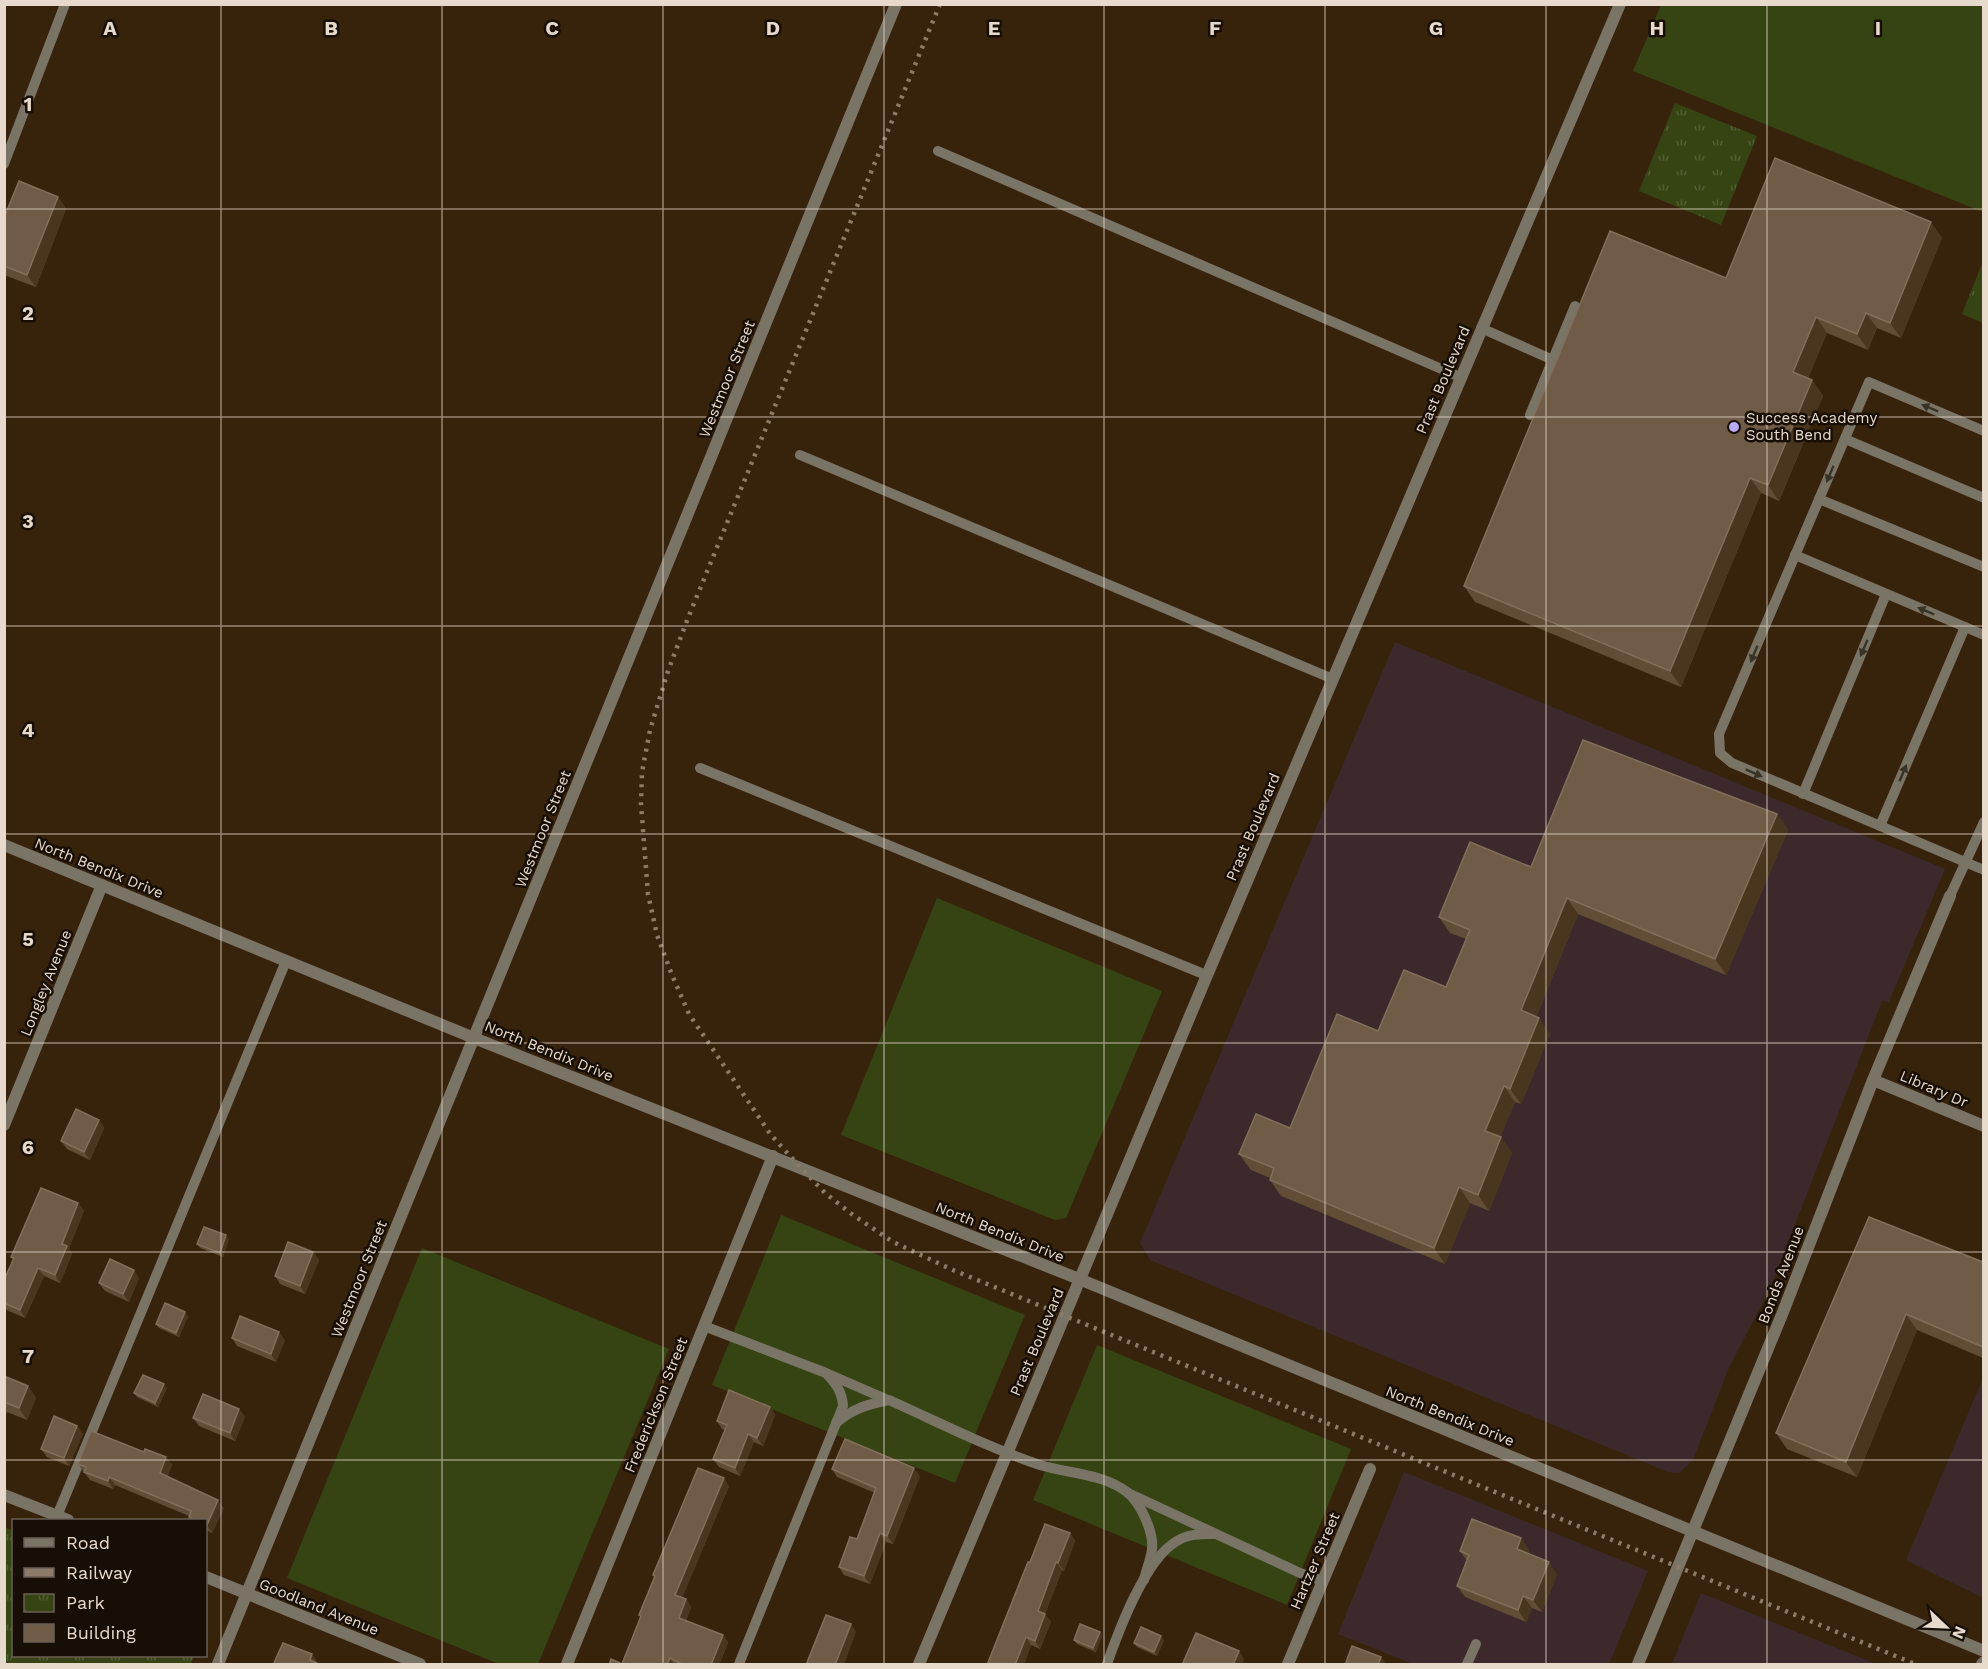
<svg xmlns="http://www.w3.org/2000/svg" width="1988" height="1669" viewBox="0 0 1988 1669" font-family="'Work Sans',sans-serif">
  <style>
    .commercial { fill: #3d292b }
    .green { fill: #364413 }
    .park { fill: url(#park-tufts) }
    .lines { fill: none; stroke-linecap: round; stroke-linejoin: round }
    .service { stroke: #797466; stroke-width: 10 }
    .minor { stroke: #797466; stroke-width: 12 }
    .tertiary { stroke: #797466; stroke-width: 12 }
    .rail { stroke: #8c7b69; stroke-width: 4.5; stroke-dasharray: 3 6; stroke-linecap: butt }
    .wall { fill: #614c35 }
    .shaded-wall { fill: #4a351e }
    .building { fill: #6f5b46; stroke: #826f5b; stroke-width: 1.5 }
    .oneway { fill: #393227 }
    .grid { fill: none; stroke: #e7d9cc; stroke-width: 1.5; stroke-opacity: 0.55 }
    .poi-dot { fill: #baaaf6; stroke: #170e05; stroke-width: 2 }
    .labels { text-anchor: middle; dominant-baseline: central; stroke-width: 5; stroke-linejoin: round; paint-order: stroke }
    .street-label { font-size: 15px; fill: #e7d9cc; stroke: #170e05 }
    .poi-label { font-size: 15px; fill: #e7d9cc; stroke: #170e05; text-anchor: start }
    .grid-label { font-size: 20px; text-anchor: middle; font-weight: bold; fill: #e7d9cc; stroke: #170e05; stroke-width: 5; stroke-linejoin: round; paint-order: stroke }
  </style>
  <defs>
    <pattern id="park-tufts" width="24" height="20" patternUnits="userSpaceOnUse" patternTransform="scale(1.5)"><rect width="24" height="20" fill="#364413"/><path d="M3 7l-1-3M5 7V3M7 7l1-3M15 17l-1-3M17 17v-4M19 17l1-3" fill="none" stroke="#535e34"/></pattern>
  </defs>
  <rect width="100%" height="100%" fill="#37230b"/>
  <!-- commercial -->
  <g class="commercial">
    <polygon points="1395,642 1945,869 1889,1002 1882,1001 1771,1286 1728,1370 1693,1460 1679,1473 1668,1472 1150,1260 1140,1243"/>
    <polygon points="1983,1378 1984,1598 1983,1598 1906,1560"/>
    <polygon points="1404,1472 1648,1571 1609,1664 1413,1664 1338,1634"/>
    <polygon points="1701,1593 1876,1664 1672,1664"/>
  </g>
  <!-- green -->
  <g class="green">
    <polygon points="1661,5 1983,5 1983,212 1633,71"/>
    <polygon points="937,898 1162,991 1066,1218 1055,1220 841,1135"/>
    <polygon points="781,1215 1025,1315 955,1483 712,1385"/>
    <polygon points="422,1248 669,1349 538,1664 499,1664 287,1578"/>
    <polygon points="1097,1345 1351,1449 1287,1605 1033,1500"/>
  </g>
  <!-- park -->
  <g class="park">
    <polygon points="1675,103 1757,136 1721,225 1639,191"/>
    <polygon points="1983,261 1983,323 1962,314"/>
    <polygon points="5,1527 13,1531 14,1656 194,1656 191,1664 5,1664"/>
  </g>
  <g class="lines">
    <!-- service -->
    <g class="service">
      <polyline points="938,151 1460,377"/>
      <polyline points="4,164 65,4"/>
      <polyline points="1481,328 1553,360"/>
      <polyline points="1530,415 1575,306"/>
      <polyline points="1984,431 1869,382 1719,734 1720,753 1732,763 1984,870"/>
      <polyline points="1845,439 1984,498"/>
      <polyline points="800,455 1333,679"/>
      <polyline points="1819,499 1984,567"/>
      <polyline points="1795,555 1984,635"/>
      <polyline points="700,768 1206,975"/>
      <polyline points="1803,794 1886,594"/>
      <polyline points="1880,826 1965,627"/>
      <polyline points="1950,896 1984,822"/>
      <polyline points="704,1326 826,1373 888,1400"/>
      <path d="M836,1423C852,1409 868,1404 889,1400C938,1422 989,1448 1040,1465C1069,1474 1101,1473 1127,1492C1140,1502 1154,1532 1152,1549C1151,1559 1146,1570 1144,1580"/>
      <polyline points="1128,1493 1300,1573 1323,1581"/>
      <polyline points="57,1516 286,961"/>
      <path d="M739,1664L843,1406C842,1391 836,1384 826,1373"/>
      <path d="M1107,1664C1119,1630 1145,1559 1177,1541C1188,1534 1200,1534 1213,1534"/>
      <polyline points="1467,1664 1476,1644"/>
    </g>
    <!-- minor -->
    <g class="minor">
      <polyline points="1873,1080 1984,1126"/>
      <polyline points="4,1125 102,885"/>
      <polyline points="4,1495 68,1520"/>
      <polyline points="206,1577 420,1664"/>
      <polyline points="567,1664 773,1156"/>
      <polyline points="919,1664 1205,980 1620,4"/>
      <polyline points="1288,1664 1370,1469"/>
      <polyline points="1638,1664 1783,1312 1873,1080 1950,896"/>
      <polyline points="1982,1664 1984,1662"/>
    </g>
    <!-- tertiary -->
    <g class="tertiary">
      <polyline points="4,845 474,1038 1079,1279 1984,1651"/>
      <polyline points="218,1664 896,4"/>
    </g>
    <!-- rail -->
    <polyline class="rail" points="940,4 688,618 668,671 650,730 642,772 641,804 648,894 657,935 672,975 689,1014 771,1135 800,1167 825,1193 853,1215 893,1242 953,1270 1915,1664"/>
  </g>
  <!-- wall -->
  <g class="wall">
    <polygon points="58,197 66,209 36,287 4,275 4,218"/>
    <polygon points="1942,238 1901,338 1877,328 1868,350 1827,333 1808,378 1812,380 1823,396 1779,501 1761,493 1681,687 1475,602 1464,586 1726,278"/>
    <polygon points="1777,814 1788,830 1726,975 1578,914 1536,1017 1550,1034 1521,1104 1515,1102 1500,1137 1512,1153 1489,1211 1470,1203 1445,1264 1281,1196 1270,1180 1270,1178 1251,1170 1239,1154 1290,1128 1378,1031 1446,987 1466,939 1450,933 1439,917 1531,867"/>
    <polygon points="99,1120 104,1128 90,1160 67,1149 61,1141"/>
    <polygon points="78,1203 84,1211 69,1248 72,1254 60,1283 44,1276 25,1318 4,1309 4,1280 13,1260 11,1257"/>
    <polygon points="1869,1217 1983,1262 1983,1358 1917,1330 1857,1477 1787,1449 1776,1433"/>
    <polygon points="229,1239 223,1257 200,1248 197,1244"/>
    <polygon points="313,1252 319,1260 305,1294 280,1284 275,1276"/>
    <polygon points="139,1278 129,1302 105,1291 99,1283"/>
    <polygon points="188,1316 179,1337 159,1328 156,1324"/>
    <polygon points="232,1338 285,1340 276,1362 237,1346"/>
    <polygon points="4,1375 6,1377 28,1386 36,1398 27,1420 7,1412 5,1417"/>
    <polygon points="167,1388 158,1407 137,1397 134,1393"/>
    <polygon points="770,1407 775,1415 763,1446 754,1442 740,1476 719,1467 713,1459 725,1430 722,1429 717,1421"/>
    <polygon points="239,1409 245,1417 235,1441 199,1426 193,1418"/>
    <polygon points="77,1426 83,1434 69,1466 47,1457 41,1449"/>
    <polygon points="144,1452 166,1457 172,1465 167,1476 224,1508 212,1533 206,1530 206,1521 192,1521 189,1516 115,1485 113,1489 90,1480 78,1464"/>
    <polygon points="832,1469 920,1476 893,1544 886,1542 870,1584 844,1575 839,1567 857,1539 875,1493 837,1477"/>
    <polygon points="729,1486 682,1598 686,1599 691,1607 686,1621 723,1635 728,1643 719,1665 609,1665 622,1664 641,1617 639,1615 654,1577 653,1575"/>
    <polygon points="1070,1533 1075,1541 1064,1571 1062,1570 1045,1614 1051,1622 1040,1649 1031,1645 1024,1665 987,1665 1030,1562"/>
    <polygon points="1521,1538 1529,1550 1528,1553 1557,1574 1542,1612 1532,1608 1526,1622 1465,1597 1457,1586 1467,1561 1460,1551"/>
    <polygon points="1100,1632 1102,1636 1096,1652 1077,1644 1074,1640"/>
    <polygon points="1164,1640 1157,1656 1137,1647 1134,1643"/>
  </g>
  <!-- shaded-wall -->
  <g class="shaded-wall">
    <polygon points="58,197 66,209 36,287 27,275"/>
    <polygon points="1931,222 1942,238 1901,338 1890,323"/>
    <polygon points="1866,313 1877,328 1868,350 1857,334"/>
    <polygon points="1816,317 1827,333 1804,388 1793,372"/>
    <polygon points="1812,380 1823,396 1779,501 1768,485"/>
    <polygon points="1750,478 1761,493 1681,687 1670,671"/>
    <polygon points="1777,814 1788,830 1726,975 1715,959"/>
    <polygon points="1567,898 1578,914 1532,1026 1521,1010"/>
    <polygon points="1539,1018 1550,1034 1521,1104 1510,1089"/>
    <polygon points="1504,1086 1515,1102 1496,1147 1485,1131"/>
    <polygon points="99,1120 104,1128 90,1160 84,1152"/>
    <polygon points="1501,1137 1512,1153 1489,1211 1478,1195"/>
    <polygon points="1459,1187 1470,1203 1445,1264 1434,1248"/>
    <polygon points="78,1203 84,1211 69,1248 72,1254 60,1283 55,1275 62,1244"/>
    <polygon points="226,1235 229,1239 223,1257 220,1253"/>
    <polygon points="313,1252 319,1260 305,1294 300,1286"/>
    <polygon points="38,1268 44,1276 25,1318 20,1310"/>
    <polygon points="134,1270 139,1278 129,1302 123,1294"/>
    <polygon points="185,1312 188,1316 179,1337 176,1333"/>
    <polygon points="1906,1314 1917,1330 1857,1477 1846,1462"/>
    <polygon points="279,1332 285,1340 276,1362 271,1354"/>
    <polygon points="164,1384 167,1388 158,1407 155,1403"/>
    <polygon points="28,1386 36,1398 27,1420 19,1408"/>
    <polygon points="770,1407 775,1415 763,1446 757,1438"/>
    <polygon points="4,1408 7,1412 5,1417 4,1417"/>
    <polygon points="239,1409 245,1417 235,1441 230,1433"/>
    <polygon points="77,1426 83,1434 69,1466 64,1458"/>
    <polygon points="748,1434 754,1442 740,1476 735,1468"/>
    <polygon points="166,1457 172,1465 166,1481 160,1473"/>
    <polygon points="914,1468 920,1476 893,1544 887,1536"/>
    <polygon points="109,1477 115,1485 113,1489 108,1481"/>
    <polygon points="724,1478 729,1486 680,1603 675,1595"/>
    <polygon points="218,1500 224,1508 212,1533 207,1525"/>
    <polygon points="880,1533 886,1542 870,1584 864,1576"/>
    <polygon points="1070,1533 1075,1541 1064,1571 1058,1563"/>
    <polygon points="1521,1538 1529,1550 1525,1561 1517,1549"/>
    <polygon points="1056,1562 1062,1570 1043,1619 1038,1611"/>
    <polygon points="1549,1562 1557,1574 1542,1612 1533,1600"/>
    <polygon points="1523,1596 1532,1608 1526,1622 1518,1610"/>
    <polygon points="686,1599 691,1607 684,1626 679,1618"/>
    <polygon points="1045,1614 1051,1622 1040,1649 1035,1641"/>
    <polygon points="851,1624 856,1632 844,1665 835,1665"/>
    <polygon points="1100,1632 1102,1636 1096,1652 1093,1648"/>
    <polygon points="723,1635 728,1643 719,1665 711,1665"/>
    <polygon points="1161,1636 1164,1640 1157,1656 1154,1652"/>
    <polygon points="1026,1637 1031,1645 1024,1665 1015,1665"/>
    <polygon points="1239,1651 1244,1659 1242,1665 1233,1665"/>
    <polygon points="312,1654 317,1661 316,1665 310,1660"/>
    <polygon points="1381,1657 1387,1665 1378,1665"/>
    <polygon points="670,1658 674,1665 667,1665"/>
  </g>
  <!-- building -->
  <g class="building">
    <polygon points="1775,158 1931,222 1890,323 1866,313 1857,334 1816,317 1793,372 1812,380 1768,485 1750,478 1670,671 1464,586 1610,231 1726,278"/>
    <polygon points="19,181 58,197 27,275 4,266 4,218"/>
    <polygon points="1583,740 1777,814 1715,959 1567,898 1521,1010 1539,1018 1510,1089 1504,1086 1485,1131 1501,1137 1478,1195 1459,1187 1434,1248 1270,1180 1274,1168 1239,1154 1256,1114 1290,1128 1337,1014 1378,1031 1404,970 1446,987 1470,930 1439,917 1470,842 1531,867"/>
    <polygon points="76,1109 99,1120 84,1152 61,1141"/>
    <polygon points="41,1188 78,1203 62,1244 67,1246 55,1275 38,1268 20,1310 4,1303 4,1280 14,1258 11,1257"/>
    <polygon points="1869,1217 1983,1262 1983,1347 1906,1314 1846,1462 1776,1433"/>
    <polygon points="204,1227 226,1235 220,1253 197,1244"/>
    <polygon points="288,1242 313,1252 300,1286 275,1276"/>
    <polygon points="110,1259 134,1270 123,1294 99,1283"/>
    <polygon points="165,1303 185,1312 176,1333 156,1324"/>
    <polygon points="240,1316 279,1332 271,1354 232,1338"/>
    <polygon points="143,1375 164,1384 155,1403 134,1393"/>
    <polygon points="4,1376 28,1386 19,1408 4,1402"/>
    <polygon points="729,1390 770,1407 757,1438 748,1434 735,1468 713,1459 727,1425 717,1421"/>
    <polygon points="203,1394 239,1409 230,1433 193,1418"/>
    <polygon points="54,1416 77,1426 64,1458 41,1449"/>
    <polygon points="91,1431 144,1452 145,1449 166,1457 160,1473 218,1500 207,1525 206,1524 206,1521 197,1521 189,1517 191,1511 109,1477 108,1481 84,1472 86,1467 78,1464"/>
    <polygon points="845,1439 914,1468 887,1536 880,1533 864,1576 839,1567 850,1537 857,1539 876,1488 832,1469"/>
    <polygon points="698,1468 724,1478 675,1595 686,1599 679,1618 723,1635 711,1665 684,1665 670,1658 667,1665 609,1665 611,1659 622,1664 641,1616 639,1615 655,1576 653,1575"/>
    <polygon points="1472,1519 1521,1538 1517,1549 1549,1562 1533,1600 1523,1596 1518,1610 1457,1586 1469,1555 1460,1551"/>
    <polygon points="1045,1524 1070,1533 1058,1563 1056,1562 1038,1611 1045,1614 1035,1641 1026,1637 1015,1665 987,1665 1028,1562 1030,1562"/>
    <polygon points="826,1615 851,1624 835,1665 806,1665"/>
    <polygon points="1080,1624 1100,1632 1093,1648 1074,1640"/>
    <polygon points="1141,1627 1161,1636 1154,1652 1134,1643"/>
    <polygon points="1196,1633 1239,1651 1233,1665 1182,1665"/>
    <polygon points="283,1643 312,1654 310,1660 321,1665 273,1665"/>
    <polygon points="1352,1646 1381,1657 1378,1665 1345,1665"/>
  </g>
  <!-- one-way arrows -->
  <defs><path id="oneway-solid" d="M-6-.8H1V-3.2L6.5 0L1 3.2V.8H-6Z" transform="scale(1.5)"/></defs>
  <g class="oneway">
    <use href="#oneway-solid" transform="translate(1930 408) rotate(-157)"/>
    <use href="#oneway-solid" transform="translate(1830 474) rotate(113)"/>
    <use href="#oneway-solid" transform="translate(1926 611) rotate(-157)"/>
    <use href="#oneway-solid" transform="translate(1864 648) rotate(113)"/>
    <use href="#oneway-solid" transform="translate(1754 654) rotate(113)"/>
    <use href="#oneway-solid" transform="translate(1754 773) rotate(24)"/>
    <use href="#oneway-solid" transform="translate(1903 773) rotate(-67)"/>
  </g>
  <!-- grid -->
  <path class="grid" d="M221,4V1664M442,4V1664M663,4V1664M884,4V1664M1104,4V1664M1325,4V1664M1546,4V1664M1767,4V1664M4,209H1984M4,417H1984M4,626H1984M4,834H1984M4,1043H1984M4,1252H1984M4,1460H1984"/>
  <!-- markers -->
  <circle class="poi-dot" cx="1734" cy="427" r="6"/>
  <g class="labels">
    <!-- street labels -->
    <g class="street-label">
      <text transform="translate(727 379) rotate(-68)">Westmoor Street</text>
      <text transform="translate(1443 380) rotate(-67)">Prast Boulevard</text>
      <text transform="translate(1253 827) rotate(-67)">Prast Boulevard</text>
      <text transform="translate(543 829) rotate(-68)">Westmoor Street</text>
      <text transform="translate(99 868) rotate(22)">North Bendix Drive</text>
      <text transform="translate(46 983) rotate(-68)">Longley Avenue</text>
      <text transform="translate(549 1051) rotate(22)">North Bendix Drive</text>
      <text transform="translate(1934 1089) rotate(23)">Library Dr</text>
      <text transform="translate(1000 1232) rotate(22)">North Bendix Drive</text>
      <text transform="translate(1781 1275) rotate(-69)">Bonds Avenue</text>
      <text transform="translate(359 1279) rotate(-68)">Westmoor Street</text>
      <text transform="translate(1037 1342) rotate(-67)">Prast Boulevard</text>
      <text transform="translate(656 1405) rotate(-68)">Frederickson Street</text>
      <text transform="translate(1450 1416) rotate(22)">North Bendix Drive</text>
      <text transform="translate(1315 1561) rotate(-67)">Hartzer Street</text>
      <text transform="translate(319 1607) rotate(22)">Goodland Avenue</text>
    </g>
    <!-- poi labels -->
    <g class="poi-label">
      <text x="1746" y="418">Success Academy<tspan x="1746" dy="17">South Bend</tspan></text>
    </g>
  </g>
  <g class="grid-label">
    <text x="110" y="35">A</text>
    <text x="331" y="35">B</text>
    <text x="552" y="35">C</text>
    <text x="773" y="35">D</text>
    <text x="994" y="35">E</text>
    <text x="1215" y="35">F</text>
    <text x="1436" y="35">G</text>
    <text x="1657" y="35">H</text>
    <text x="1878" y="35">I</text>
    <text x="28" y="111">1</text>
    <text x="28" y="320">2</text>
    <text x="28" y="528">3</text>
    <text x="28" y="737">4</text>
    <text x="28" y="946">5</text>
    <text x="28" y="1154">6</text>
    <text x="28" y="1363">7</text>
  </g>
  <!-- border -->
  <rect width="1988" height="1669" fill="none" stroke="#e7d9cc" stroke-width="12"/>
  <!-- legend -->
  <rect x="12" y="1519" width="195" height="138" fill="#170e05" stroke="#6a5f55" stroke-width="1.5"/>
  <rect x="24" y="1538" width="30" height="9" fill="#797466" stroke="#6a5f55" stroke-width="1.5"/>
  <text x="66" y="1549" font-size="18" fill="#e7d9cc">Road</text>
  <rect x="24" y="1568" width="30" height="9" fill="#8c7b69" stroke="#6a5f55" stroke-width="1.5"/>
  <text x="66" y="1579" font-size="18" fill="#e7d9cc">Railway</text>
  <rect x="24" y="1594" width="30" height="18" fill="url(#park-tufts)" stroke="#6a5f55" stroke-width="1.5"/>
  <text x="66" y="1609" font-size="18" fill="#e7d9cc">Park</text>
  <rect x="24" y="1624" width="30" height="18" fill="#6f5b46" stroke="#6a5f55" stroke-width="1.5"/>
  <text x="66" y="1639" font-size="18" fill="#e7d9cc">Building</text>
  <!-- north arrow -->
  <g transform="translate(1946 1627) rotate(113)" stroke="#170e05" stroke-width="4.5" paint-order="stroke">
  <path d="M0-4.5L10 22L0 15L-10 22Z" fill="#e7d9cc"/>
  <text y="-9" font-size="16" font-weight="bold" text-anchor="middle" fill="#e7d9cc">N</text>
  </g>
</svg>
